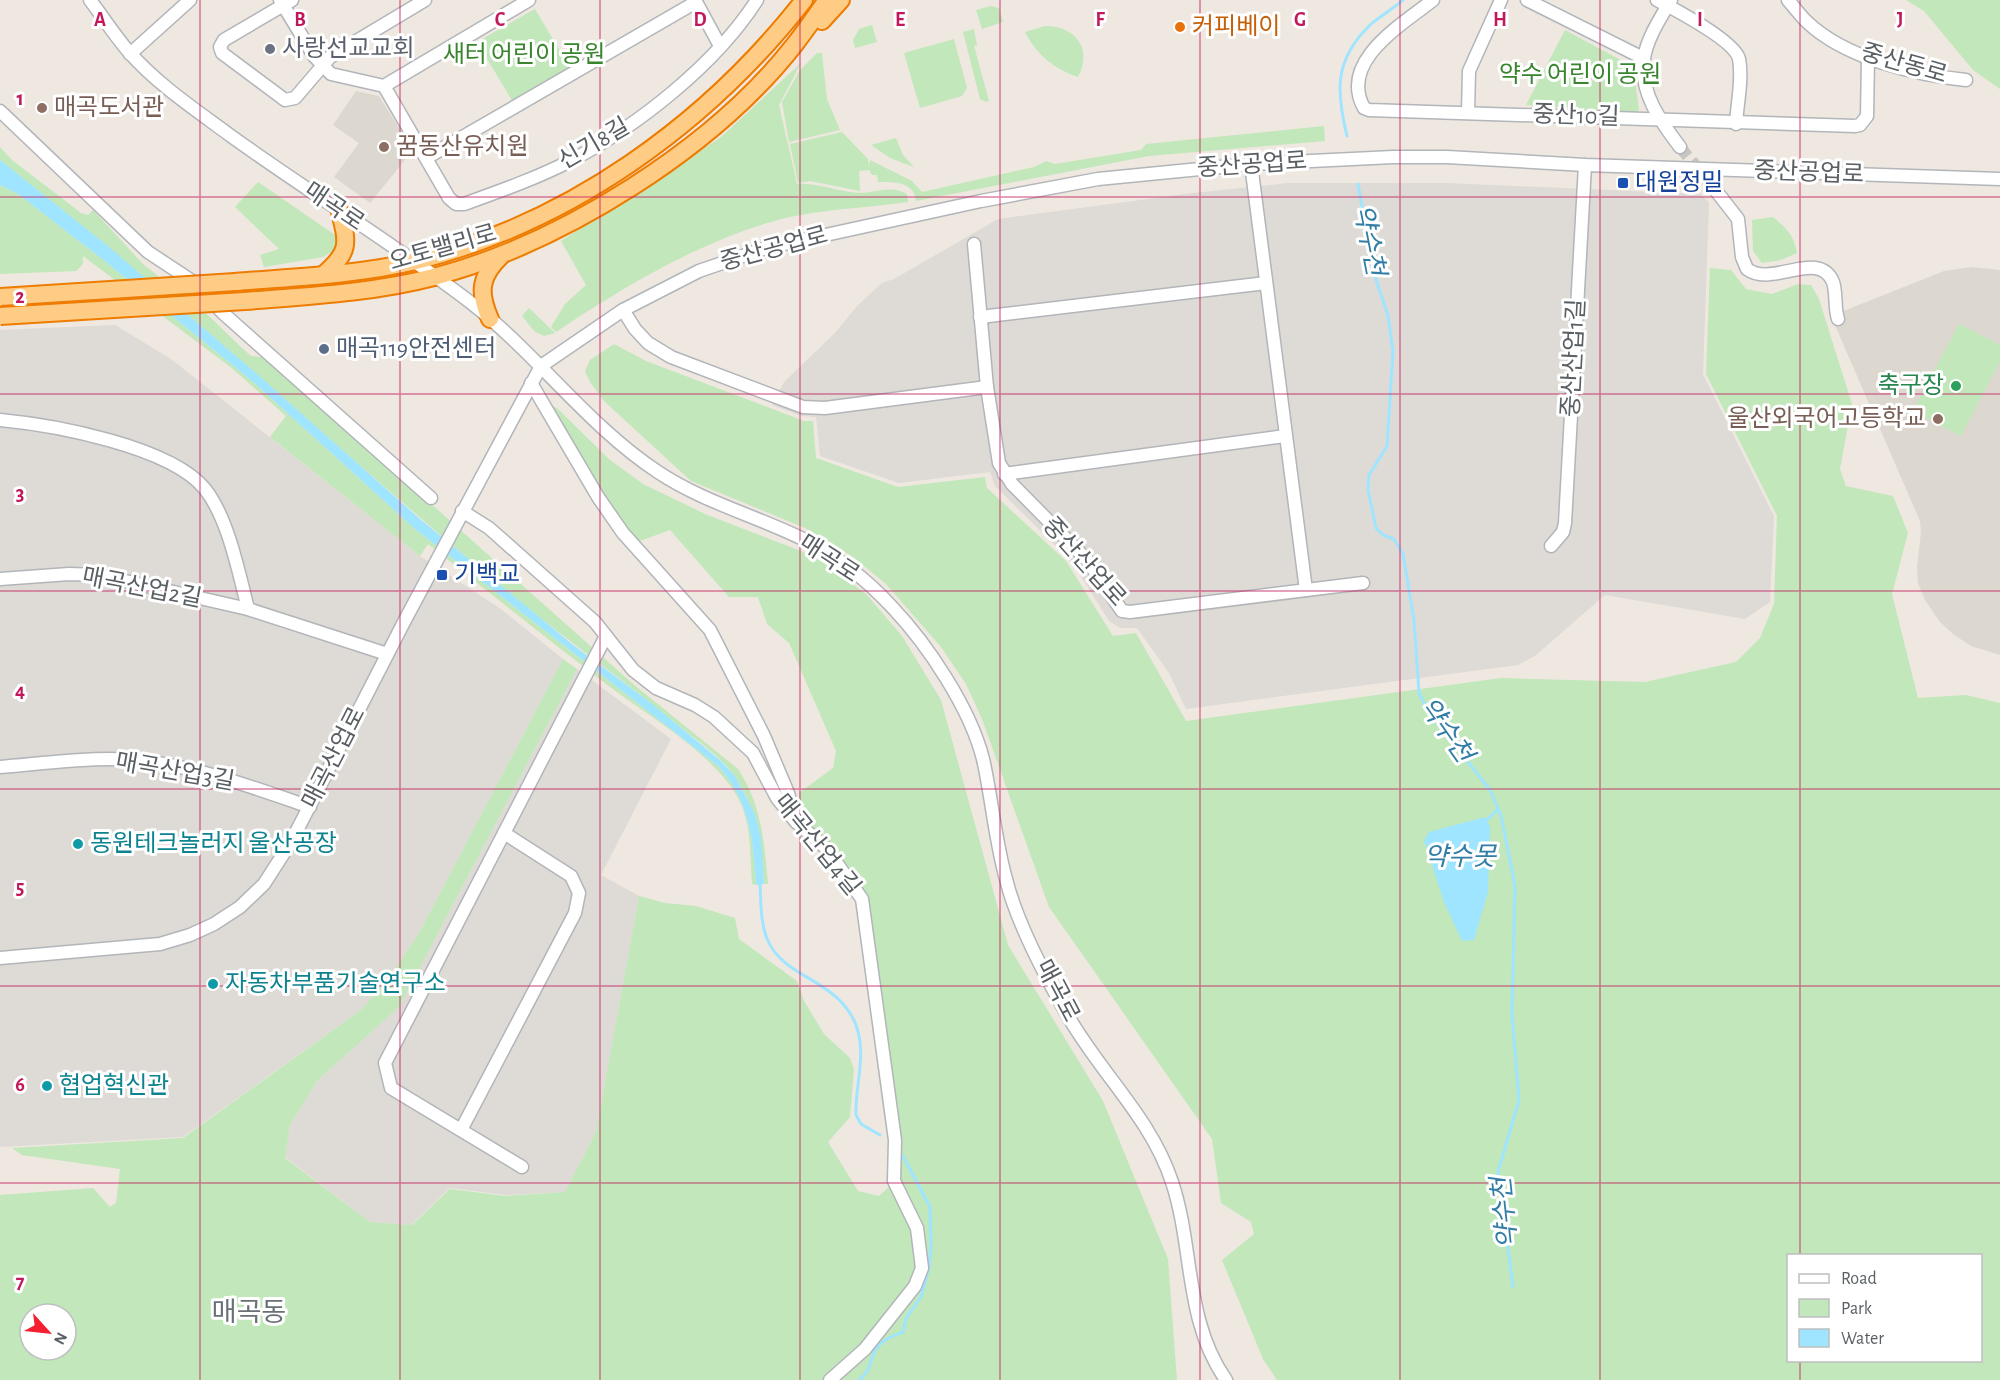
<svg xmlns="http://www.w3.org/2000/svg" width="2000" height="1380" viewBox="0 0 2000 1380" font-family="'Alegreya Sans','Noto Sans KR',sans-serif">
  <style>
    .industrial { fill: #dedad5 }
    .education { fill: #ddd8cf }
    .green { fill: #c2e7ba; fill-rule: evenodd }
    .water { fill: #9fe5ff }
    .lines { fill: none; stroke-linecap: round; stroke-linejoin: round }
    .stream { stroke: #9fe5ff; stroke-width: 3 }
    .minor-tunnel { stroke: #c9c6c1; stroke-width: 12; stroke-dasharray: 12 6; stroke-linecap: butt }
    .minor-casing { stroke: #b2b5b9; stroke-width: 15 }
    .highway-casing { stroke: #ee7c00; stroke-width: 20 }
    .minor { stroke: #fff; stroke-width: 12 }
    .highway { stroke: #ffcc86; stroke-width: 16 }
    .highway-bridge-casing { stroke: #ee7c00; stroke-width: 20; stroke-linecap: butt }
    .highway-bridge { stroke: #ffcc86; stroke-width: 16 }
    .grid { fill: none; stroke: #c2185b; stroke-width: 1.5; stroke-opacity: 0.55 }
    .food-dot { fill: #e8710a; stroke: #fff; stroke-width: 2 }
    .worship-dot { fill: #6b7280; stroke: #fff; stroke-width: 2 }
    .education-dot { fill: #8d6e63; stroke: #fff; stroke-width: 2 }
    .transit-dot { fill: #1a4fb4; stroke: #fff; stroke-width: 2 }
    .service-dot { fill: #5c6f8a; stroke: #fff; stroke-width: 2 }
    .leisure-dot { fill: #2e9e5b; stroke: #fff; stroke-width: 2 }
    .culture-dot { fill: #0f9aa8; stroke: #fff; stroke-width: 2 }
    .labels { text-anchor: middle; dominant-baseline: central; stroke-width: 6; stroke-linejoin: round; paint-order: stroke }
    .food-label { font-size: 24px; fill: #c56008; stroke: #fff; text-anchor: start }
    .worship-label { font-size: 24px; fill: #5b616d; stroke: #fff; text-anchor: start }
    .park-label { font-size: 24px; fill: #39852e; stroke: #fff }
    .street-label { font-size: 24px; fill: #595f63; stroke: #fff }
    .education-label { font-size: 24px; fill: #785e54; stroke: #fff; text-anchor: start }
    .transit-label { font-size: 24px; fill: #164399; stroke: #fff; text-anchor: start }
    .service-label { font-size: 24px; fill: #4e5e75; stroke: #fff; text-anchor: start }
    .leisure-label { font-size: 24px; fill: #27864d; stroke: #fff; text-anchor: end }
    .culture-label { font-size: 24px; fill: #0d838f; stroke: #fff; text-anchor: start }
    .water-label { font-size: 26px; font-style: italic; fill: #317da6; stroke: #fff }
    .quarter-label { font-size: 27px; fill: #6a7175; stroke: #fff }
    .grid-label { font-size: 20px; text-anchor: middle; font-weight: bold; fill: #c2185b; stroke: #fff; stroke-width: 6; stroke-linejoin: round; paint-order: stroke }
  </style>
  <rect width="100%" height="100%" fill="#eee8e0"/>
  <!-- industrial -->
  <g class="industrial">
    <polygon points="1288,183 1447,183 1701,194 1709,203 1703,374 1774,516 1770,602 1745,619 1605,595 1535,656 1518,665 1186,709 1169,673 1137,628 1120,628 1109,621 1072,562 995,486 990,472 899,483 820,456 816,417 801,416 772,405 784,382 835,333 857,306 882,283 894,279 998,219 1193,193"/>
    <polygon points="115,325 171,359 420,556 501,609 563,659 418,935 390,976 361,1010 183,1137 0,1147 0,330"/>
    <polygon points="577,669 671,739 601,875 639,896 596,1132 565,1192 506,1195 450,1188 411,1225 370,1222 285,1157 290,1125 317,1081 399,1007"/>
  </g>
  <!-- education -->
  <g class="education">
    <polygon points="356,91 379,96 413,150 370,203 334,177 359,143 333,125"/>
    <polygon points="1972,267 2000,270 2000,655 1971,646 1953,634 1940,622 1925,600 1918,583 1917,568 1921,531 1920,521 1831,316 1944,271"/>
  </g>
  <!-- green -->
  <g class="green">
    <polygon points="1906,0 2000,0 2000,89 1973,70 1924,11"/>
    <polygon points="991,6 999,8 1003,22 982,29 976,10"/>
    <polygon points="535,9 570,68 513,102 477,42"/>
    <polygon points="872,25 877,42 855,48 853,40 859,29"/>
    <path d="M1045,26C1075,26 1093,48 1078,77C1054,69 1037,55 1025,32Z"/>
    <polygon points="974,29 977,45 974,46 989,101 986,102 980,99 963,32"/>
    <polygon points="1565,30 1630,65 1634,73 1639,110 1636,112 1526,105"/>
    <polygon points="954,39 967,88 962,96 920,108 904,53"/>
    <polygon points="817,53 822,53 827,99 840,130 789,142 782,102 800,70"/>
    <path d="M801,63L779,105L797,184C819,182 839,193 862,193C877,192 892,185 907,194L908,202C867,208 822,209 781,219C700,241 625,286 556,332L551,327L565,304L586,285L561,241L720,138Z"/>
    <path d="M1324,126L1325,141L1149,156L916,201C914,181 894,182 878,182L877,175H872L869,170L859,171L860,191L810,181L798,183L790,144L842,132L868,159L869,167L870,160L912,181L922,192L1034,167L1046,161L1055,164L1141,150L1146,144Z"/>
    <polygon points="896,138 903,155 914,167 890,158 871,145"/>
    <path d="M0,147L12,160L81,213L88,215L93,210L144,265L210,317L244,350L251,356L269,358L283,372L284,378L308,394L632,683L738,769C762,805 764,842 768,884H764C761,845 758,811 735,777C721,756 696,740 676,724C621,678 563,637 508,592C339,452 181,301 7,166L0,160Z"/>
    <polygon points="258,182 338,237 338,248 323,257 264,267 260,255 279,249 235,207"/>
    <path d="M0,185L18,194L102,259L252,381L415,529L718,766C750,801 753,839 756,885L752,884C750,855 752,822 737,796C713,754 649,716 610,687C549,640 488,592 428,544L420,556L270,437L286,416L233,369L83,256V264L76,271L0,274Z"/>
    <path d="M1773,217C1786,228 1794,235 1797,253L1781,260L1762,263L1753,251L1752,220Z"/>
    <path d="M1710,268L1731,270L1746,289L1772,294L1798,284L1811,285L1819,299L1852,404L1840,469L1846,486L1893,496L1908,533L1892,594L1918,698L1966,695L2000,703V1380H1277L1263,1359L1222,1260L1254,1234L1251,1222L1221,1203L1212,1139L1049,907L982,719L966,684L941,647L886,584L853,557L805,528L691,481L604,401L590,382L585,371L590,360L614,344L646,361L804,421H813L816,458L898,487L985,477L987,488L1066,561L1113,636L1136,633L1186,721L1501,678L1645,682L1736,662L1760,638L1774,604L1777,516L1706,374ZM1788,1256H1980V1360H1788Z"/>
    <polygon points="529,308 555,333 544,336 534,331 522,316"/>
    <polygon points="1959,324 2000,345 2000,361 1961,436 1913,411"/>
    <path d="M546,402L558,409L609,459L643,484L705,514L801,551L822,562L866,594L902,636L941,700L1008,945L1103,1101L1168,1259L1177,1380H0V1195L93,1188L110,1207L116,1203L120,1169L22,1155L12,1148L183,1138L361,1010L390,976L418,935L563,659L577,669L399,1007L317,1081L290,1125L285,1158L370,1222L412,1225L450,1189L506,1196L565,1192L596,1132L639,896L665,903L696,906L735,918L739,939L797,981L804,1001L824,1034L850,1058L854,1069L850,1117L828,1142L858,1191L879,1196L901,1176L887,1036L865,893L858,882L800,819L799,793L833,768L836,751L789,643L767,624L758,597H729L670,530L637,542L625,530ZM30,1314H66V1350H30Z"/>
  </g>
  <!-- water -->
  <g class="water">
    <path d="M0,160L109,247L257,374L420,519L572,644L651,703L721,761L735,776L755,814L761,837L764,884L756,885C753,839 750,801 718,766L415,529L252,381L102,259L18,194L0,185Z"/>
    <polygon points="1485,817 1490,827 1488,892 1474,940 1462,941 1444,902 1424,841 1429,832"/>
  </g>
  <g class="lines">
    <!-- stream -->
    <g class="stream">
      <path d="M1347,136C1336,91 1334,60 1370,25C1380,16 1393,9 1403,0"/>
      <polyline points="1358,184 1373,270 1388,316 1393,352 1387,446 1369,475 1368,490 1376,528 1383,535 1394,539 1403,554 1414,620 1419,693 1429,713 1490,790 1501,815 1515,886 1512,1014 1519,1100 1498,1172 1513,1287"/>
      <polyline points="1487,820 1498,809"/>
      <path d="M760,882C761,901 760,923 768,941C785,979 838,979 856,1025C867,1056 855,1084 856,1115L861,1124L880,1135"/>
      <path d="M859,1380C870,1372 870,1361 875,1351C881,1340 893,1336 903,1332L906,1318L921,1297L929,1268L931,1248L930,1207L903,1156"/>
    </g>
    <!-- minor-tunnel -->
    <polyline class="minor-tunnel" points="1680,147 1717,192"/>
    <defs>
      <g id="minor">
        <path d="M90,0C103,17 115,36 129,52C158,85 196,110 231,136C310,193 393,243 470,302C537,354 588,426 658,472C703,502 754,515 803,539C835,555 867,580 892,607C928,645 970,708 983,759C992,799 995,840 1006,879C1017,924 1045,976 1068,1016C1101,1074 1151,1118 1172,1182C1194,1248 1184,1320 1226,1380"/>
        <polyline points="280,0 314,56 331,74 384,86 529,0"/>
        <polyline points="292,0 224,40 220,47 222,53 285,100 295,98 330,57 425,0"/>
        <polyline points="695,0 720,46"/>
        <path d="M1433,0C1403,24 1338,61 1364,108L1369,110L1855,126L1860,125L1867,116L1868,58"/>
        <polyline points="1527,0 1643,58"/>
        <path d="M1657,0C1674,9 1735,41 1739,59C1743,79 1737,104 1736,124"/>
        <path d="M1671,0C1661,17 1646,40 1644,59C1639,92 1661,122 1680,147"/>
        <path d="M1788,0C1794,7 1800,15 1806,21C1844,58 1915,75 1966,80"/>
        <polyline points="130,54 190,0"/>
        <path d="M384,86L449,198L456,204H464C500,191 537,178 570,161C638,126 716,64 757,0"/>
        <polyline points="0,111 148,252 192,281 224,314 431,498"/>
        <polyline points="1468,113 1469,71 1501,0"/>
        <polyline points="428,157 696,2"/>
        <polyline points="1251,164 1306,590"/>
        <path d="M1717,192L1738,219L1742,257L1747,269C1772,288 1819,248 1833,282C1837,294 1834,307 1838,319"/>
        <polyline points="974,244 987,387 999,463 1012,484 1087,560 1122,611 1130,612 1363,583"/>
        <polyline points="623,310 635,329 648,343 671,357 803,407 825,408 987,387"/>
        <polyline points="980,317 1266,283"/>
        <polyline points="531,383 598,497 623,533 710,630 764,736 788,793 794,815"/>
        <path d="M0,420C53,425 170,446 205,489C228,518 239,573 248,609L387,654"/>
        <polyline points="1004,474 1285,436"/>
        <polyline points="462,511 489,528 595,622 633,670 656,688 695,705 714,717 753,753 777,798 796,822 826,848 862,899 895,1140 894,1181 917,1228 922,1268 915,1286 865,1349 830,1380"/>
        <polyline points="1551,546 1563,532 1565,523 1585,165"/>
        <polyline points="0,579 69,574 99,575 248,609"/>
        <path d="M0,767C36,764 74,759 110,759C178,759 246,785 310,807"/>
        <polyline points="0,958 160,944 190,935 214,924 240,907 264,884 291,842 405,620 541,366 623,310 699,271 766,248 981,201 1098,179 1251,164 1393,157 1447,157 1585,165 2000,179"/>
        <polyline points="461,1130 575,913 579,893 571,876 504,833"/>
        <polyline points="522,1167 391,1088 385,1063 606,636"/>
      </g>
      <g id="highway">
        <polyline points="822,21 841,0"/>
        <path d="M323,275C350,252 348,244 340,212"/>
        <path d="M235,282C295,277 357,275 416,261C570,223 707,124 804,0"/>
        <path d="M245,301C308,296 372,293 434,277C562,243 713,149 795,44C806,30 816,15 827,0"/>
        <path d="M490,319C478,292 480,276 501,256"/>
      </g>
    </defs>
    <!-- minor casing -->
    <use href="#minor" class="minor-casing"/>
    <!-- highway casing -->
    <use href="#highway" class="highway-casing"/>
    <!-- minor -->
    <use href="#minor" class="minor"/>
    <!-- highway -->
    <use href="#highway" class="highway"/>
    <defs>
      <g id="highway-bridge">
        <polyline points="0,297 235,282"/>
        <polyline points="0,316 245,301"/>
      </g>
    </defs>
    <!-- highway-bridge casing -->
    <use href="#highway-bridge" class="highway-bridge-casing"/>
    <!-- highway-bridge -->
    <use href="#highway-bridge" class="highway-bridge"/>
  </g>
  <!-- grid -->
  <path class="grid" d="M200,0V1380M400,0V1380M600,0V1380M800,0V1380M1000,0V1380M1200,0V1380M1400,0V1380M1600,0V1380M1800,0V1256M0,197H2000M0,394H2000M0,591H2000M0,789H2000M0,986H2000M0,1183H2000M1800,1360V1380"/>
  <!-- markers -->
  <circle class="food-dot" cx="1180" cy="27" r="6"/>
  <circle class="worship-dot" cx="270" cy="49" r="6"/>
  <g class="education-dot">
    <circle cx="42" cy="108" r="6"/>
    <circle cx="384" cy="147" r="6"/>
    <circle cx="1938" cy="419" r="6"/>
  </g>
  <g class="transit-dot">
    <rect x="1617" y="177" width="12" height="12" rx="3"/>
    <rect x="436" y="569" width="12" height="12" rx="3"/>
  </g>
  <circle class="service-dot" cx="324" cy="349" r="6"/>
  <circle class="leisure-dot" cx="1956" cy="386" r="6"/>
  <g class="culture-dot">
    <circle cx="78" cy="844" r="6"/>
    <circle cx="213" cy="984" r="6"/>
    <circle cx="47" cy="1086" r="6"/>
  </g>
  <g class="labels">
    <!-- food labels -->
    <g class="food-label">
      <text x="1192" y="27">커피베이</text>
    </g>
    <!-- worship labels -->
    <g class="worship-label">
      <text x="282" y="49">사랑선교교회</text>
    </g>
    <!-- park labels -->
    <g class="park-label">
      <text x="524" y="55">새터 어린이 공원</text>
      <text x="1580" y="75">약수 어린이 공원</text>
    </g>
    <!-- street labels -->
    <g class="street-label">
      <text transform="translate(1904 64) rotate(16)">중산동로</text>
      <text transform="translate(1576 116) rotate(2)">중산10길</text>
      <text transform="translate(594 144) rotate(-30)">신기8길</text>
      <text transform="translate(1252 165) rotate(-4)">중산공업로</text>
      <text transform="translate(1809 173) rotate(2)">중산공업로</text>
      <text transform="translate(334 207) rotate(34)">매곡로</text>
      <text transform="translate(443 248) rotate(-16)">오토밸리로</text>
      <text transform="translate(774 249) rotate(-15)">중산공업로</text>
      <text transform="translate(1574 358) rotate(-87)">중산산업1길</text>
      <text transform="translate(829 559) rotate(33)">매곡로</text>
      <text transform="translate(1084 562) rotate(48)">중산산업로</text>
      <text transform="translate(142 588) rotate(11)">매곡산업2길</text>
      <text transform="translate(334 758) rotate(-63)">매곡산업로</text>
      <text transform="translate(175 772) rotate(10)">매곡산업3길</text>
      <text transform="translate(817 845) rotate(51)">매곡산업4길</text>
      <text transform="translate(1057 991) rotate(62)">매곡로</text>
    </g>
    <!-- education labels -->
    <g class="education-label">
      <text x="54" y="108">매곡도서관</text>
      <text x="396" y="147">꿈동산유치원</text>
      <text x="1926" y="419" text-anchor="end">울산외국어고등학교</text>
    </g>
    <!-- transit labels -->
    <g class="transit-label">
      <text x="1635" y="183">대원정밀</text>
      <text x="454" y="575">기백교</text>
    </g>
    <!-- service labels -->
    <g class="service-label">
      <text x="336" y="349">매곡119안전센터</text>
    </g>
    <!-- leisure labels -->
    <g class="leisure-label">
      <text x="1944" y="386">축구장</text>
    </g>
    <!-- culture labels -->
    <g class="culture-label">
      <text x="90" y="844">동원테크놀러지 울산공장</text>
      <text x="225" y="984">자동차부품기술연구소</text>
      <text x="59" y="1086">협업혁신관</text>
    </g>
    <!-- water labels -->
    <g class="water-label">
      <text transform="translate(1369 240) rotate(79)">약수천</text>
      <text transform="translate(1446 730) rotate(55)">약수천</text>
      <text x="1460" y="857">약수못</text>
      <text transform="translate(1505 1213) rotate(-96)">약수천</text>
    </g>
    <!-- quarter labels -->
    <g class="quarter-label">
      <text x="249" y="1312">매곡동</text>
    </g>
  </g>
  <g class="grid-label">
    <text x="100" y="26">A</text>
    <text x="300" y="26">B</text>
    <text x="500" y="26">C</text>
    <text x="700" y="26">D</text>
    <text x="900" y="26">E</text>
    <text x="1100" y="26">F</text>
    <text x="1300" y="26">G</text>
    <text x="1500" y="26">H</text>
    <text x="1700" y="26">I</text>
    <text x="1900" y="26">J</text>
    <text x="20" y="105">1</text>
    <text x="20" y="303">2</text>
    <text x="20" y="500">3</text>
    <text x="20" y="697">4</text>
    <text x="20" y="894">5</text>
    <text x="20" y="1091">6</text>
    <text x="20" y="1288">7</text>
  </g>
  <!-- legend -->
  <rect x="1787" y="1254" width="195" height="108" fill="#ffffff" stroke="#bdbfc1" stroke-width="1.5"/>
  <rect x="1799" y="1274" width="30" height="9" fill="#ffffff" stroke="#bdbfc1" stroke-width="1.5"/>
  <text x="1841" y="1284" font-size="18" fill="#595f63">Road</text>
  <rect x="1799" y="1299" width="30" height="18" fill="#c2e7ba" stroke="#bdbfc1" stroke-width="1.5"/>
  <text x="1841" y="1314" font-size="18" fill="#595f63">Park</text>
  <rect x="1799" y="1329" width="30" height="18" fill="#9fe5ff" stroke="#bdbfc1" stroke-width="1.5"/>
  <text x="1841" y="1344" font-size="18" fill="#595f63">Water</text>
  <!-- north arrow -->
  <g transform="translate(48 1332) rotate(117)"><circle r="28" fill="#ffffff" stroke="#bdbfc1" stroke-width="1.5"/>
  <path d="M0-4.5L10 22L0 15L-10 22Z" fill="#f51f32"/>
  <text y="-9" font-size="16" font-weight="bold" text-anchor="middle" fill="#595f63">N</text>
  </g>
</svg>
